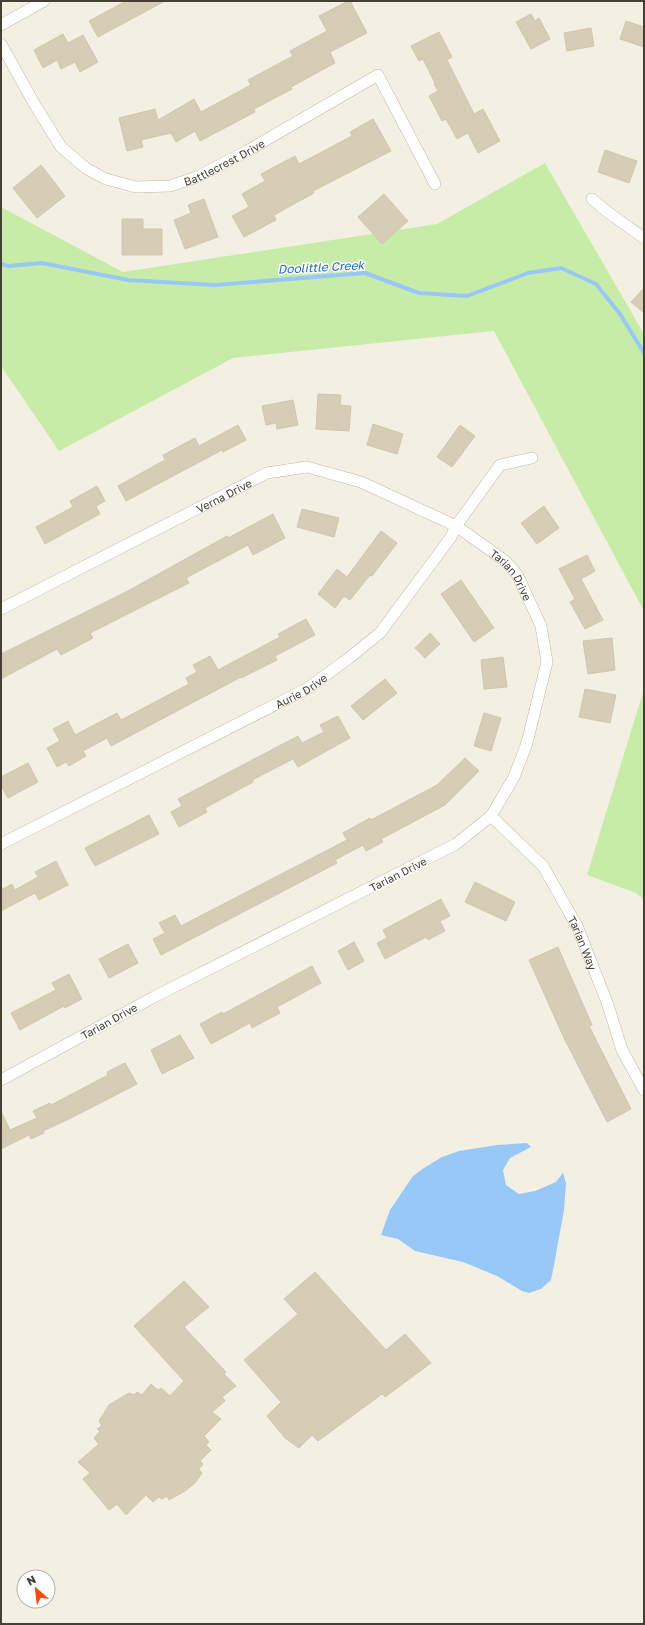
<svg xmlns="http://www.w3.org/2000/svg" width="645" height="1625" viewBox="0 0 645 1625" font-family="'Golos Text',sans-serif">
  <style>
    .green { fill: #c7eca7 }
    .water { fill: #98c8f7 }
    .lines { fill: none; stroke-linecap: round; stroke-linejoin: round }
    .stream { stroke: #98c8f7; stroke-width: 4 }
    .building { fill: #d6cdb7; stroke: #d1c6aa }
    .street-casing { stroke: #c0b9a5; stroke-width: 12 }
    .street { stroke: #fff; stroke-width: 11 }
    .labels { text-anchor: middle; dominant-baseline: central; stroke-width: 3; stroke-linejoin: round; paint-order: stroke }
    .street-label { font-size: 11px; fill: #464033; stroke: #fff }
    .water-label { font-size: 12px; font-style: italic; fill: #226dbb; stroke: #fff }
  </style>
  <rect width="100%" height="100%" fill="#f3f0e3"/>
  <!-- green -->
  <g class="green">
    <polygon points="545,163 644,334 644,611 494,331 233,358 59,451 1,366 1,207 123,272 437,224"/>
    <polygon points="644,689 644,899 636,893 587,875"/>
  </g>
  <!-- water -->
  <polygon class="water" points="527,1143 531,1147 510,1158 503,1170 506,1185 519,1194 535,1191 556,1182 563,1173 566,1183 564,1210 554,1265 551,1280 541,1289 529,1293 522,1291 497,1276 463,1262 415,1251 398,1239 381,1235 390,1210 413,1176 424,1168 442,1157 459,1151 497,1145"/>
  <g class="lines">
    <!-- stream -->
    <polyline class="stream" points="1,264 8,266 42,263 128,280 215,285 365,273 419,293 467,296 528,273 561,268 596,284 620,314 644,353"/>
  </g>
  <!-- building -->
  <g class="building">
    <polygon points="126,1 165,1 98,37 89,21"/>
    <polygon points="348,1 350,1 367,33 330,52 335,63 291,87 292,89 254,109 255,112 200,141 195,131 176,142 171,133 141,140 143,147 127,151 119,118 155,109 158,120 194,99 201,112 251,85 248,80 293,56 290,51 327,31 319,16"/>
    <polygon points="531,14 535,21 539,18 550,39 531,49 516,22"/>
    <polygon points="626,21 644,27 644,47 620,39"/>
    <polygon points="591,28 594,46 567,51 564,33"/>
    <polygon points="439,32 452,57 447,60 474,114 483,109 500,141 478,153 468,133 457,139 446,119 442,121 429,96 438,91 434,84 435,83 423,59 419,61 411,46"/>
    <polygon points="63,34 68,43 83,35 98,62 80,72 75,62 61,69 57,60 43,68 34,50"/>
    <polygon points="373,119 391,151 313,191 314,193 274,215 276,220 244,237 232,216 249,207 242,194 265,181 261,174 295,156 299,164 352,136 350,132"/>
    <polygon points="605,150 637,161 629,183 598,172"/>
    <polygon points="41,165 65,196 37,218 13,188"/>
    <polygon points="384,194 408,221 382,244 358,217"/>
    <polygon points="204,199 218,237 185,249 174,220 191,213 188,205"/>
    <polygon points="122,219 143,219 143,229 162,229 162,255 122,255"/>
    <polygon points="644,288 644,313 631,302"/>
    <polygon points="318,394 341,395 340,405 351,406 349,431 316,429"/>
    <polygon points="293,400 298,425 277,429 276,423 266,425 262,406"/>
    <polygon points="373,424 403,434 397,454 367,445"/>
    <polygon points="238,425 246,440 223,452 222,450 126,501 118,486 165,460 163,455 195,438 199,446"/>
    <polygon points="460,425 475,436 452,467 437,457"/>
    <polygon points="97,486 105,501 96,506 100,514 45,544 36,527 73,507 70,501"/>
    <polygon points="544,506 559,528 537,544 521,523"/>
    <polygon points="302,509 339,518 334,537 297,527"/>
    <polygon points="273,514 285,538 253,555 248,545 186,578 189,583 90,633 93,638 61,655 57,649 1,679 1,654 126,592 227,536 228,538"/>
    <polygon points="381,531 397,543 372,576 370,575 350,600 344,596 335,608 318,594 337,569 347,577"/>
    <polygon points="587,555 595,571 581,579 603,620 585,629 570,602 575,599 559,569"/>
    <polygon points="461,580 494,628 474,642 441,594"/>
    <polygon points="306,619 315,635 275,656 277,660 241,678 241,677 111,746 107,738 83,751 86,756 69,766 66,762 57,767 47,748 60,741 53,729 68,721 75,735 117,713 121,720 189,684 186,678 197,672 193,665 210,656 218,670 280,637 278,634"/>
    <polygon points="430,633 440,644 425,658 415,648"/>
    <polygon points="612,638 615,670 588,674 583,641"/>
    <polygon points="503,657 507,687 484,689 481,660"/>
    <polygon points="385,679 397,693 363,720 351,706"/>
    <polygon points="585,689 616,695 610,723 579,717"/>
    <polygon points="484,713 501,718 491,751 474,746"/>
    <polygon points="338,716 350,738 298,767 293,759 252,780 253,782 205,808 207,812 179,827 171,812 182,806 178,799 298,736 302,743 324,732 320,725"/>
    <polygon points="465,758 479,771 445,805 381,839 383,842 366,851 363,845 335,860 337,863 161,955 153,939 165,933 159,923 175,915 181,926 347,840 343,833 370,818 371,820 437,785"/>
    <polygon points="28,763 38,782 8,798 1,785 1,777"/>
    <polygon points="149,815 159,834 95,866 85,848"/>
    <polygon points="56,861 68,885 39,900 35,893 1,911 1,890 12,884 15,890 38,877 35,872"/>
    <polygon points="475,882 515,902 506,921 465,902"/>
    <polygon points="441,899 450,916 440,921 445,931 428,940 426,937 385,959 377,943 387,938 383,930"/>
    <polygon points="354,942 364,961 348,970 338,951"/>
    <polygon points="128,944 138,963 109,978 99,959"/>
    <polygon points="558,947 592,1025 589,1026 631,1109 607,1122 564,1038 529,960"/>
    <polygon points="312,966 321,983 277,1007 280,1013 252,1028 250,1023 211,1044 200,1024 222,1012 223,1014"/>
    <polygon points="69,974 82,999 65,1008 64,1006 20,1030 11,1013 56,990 52,983"/>
    <polygon points="180,1035 194,1058 162,1074 151,1050"/>
    <polygon points="125,1063 137,1084 71,1118 43,1131 44,1133 31,1139 29,1135 1,1149 1,1111 10,1130 37,1118 33,1111 50,1103 51,1105 108,1075 107,1072"/>
    <polygon points="315,1272 386,1350 405,1334 431,1363 385,1397 382,1394 318,1441 312,1435 299,1448 285,1438 267,1416 281,1402 244,1360 298,1314 284,1299"/>
    <polygon points="184,1281 209,1307 184,1327 226,1372 224,1374 236,1386 222,1397 225,1401 212,1412 221,1419 204,1436 209,1442 206,1445 211,1450 200,1461 203,1464 199,1469 202,1473 195,1483 185,1491 169,1500 167,1496 162,1499 159,1497 153,1502 146,1495 126,1515 117,1504 109,1510 83,1479 90,1473 78,1462 99,1444 94,1438 100,1431 97,1429 102,1426 99,1421 109,1405 129,1393 134,1395 137,1392 142,1395 151,1384 158,1390 161,1388 170,1396 184,1381 134,1326"/>
  </g>
  <g class="lines">
    <defs>
      <g id="street">
        <polyline points="1,25 44,1"/>
        <path id="s1" d="M1,44L35,105L61,147L87,169L106,179L136,187L170,186L197,177L247,151L378,75L435,184"/>
        <polyline points="592,199 605,210 644,238"/>
        <path id="s2" d="M1,609L267,473L307,467L361,482L456,526L504,560L517,574L541,626L547,662L527,743L514,777L491,816L456,844L154,997L1,1080"/>
        <path id="s3" d="M491,816L543,866L577,926L608,1005L622,1050L644,1090"/>
        <path id="s4" d="M1,844L308,688L349,658L380,633L451,537L456,526L500,465L532,458"/>
      </g>
    </defs>
    <!-- street casing -->
    <use href="#street" class="street-casing"/>
    <!-- street -->
    <use href="#street" class="street"/>
  </g>
  <g class="labels">
    <!-- street labels -->
    <g class="street-label">
      <text stroke="none"><textPath href="#s1" startOffset="299">Battlecrest Drive</textPath></text>
      <text stroke="none"><textPath href="#s2" startOffset="250">Verna Drive</textPath></text>
      <text stroke="none"><textPath href="#s2" startOffset="575">Tarian Drive</textPath></text>
      <text stroke="none"><textPath href="#s4" startOffset="337">Aurie Drive</textPath></text>
      <text transform="translate(398 874) rotate(-27)">Tarian Drive</text>
      <text stroke="none"><textPath href="#s3" startOffset="159">Tarian Way</textPath></text>
      <text transform="translate(109 1021) rotate(-29)">Tarian Drive</text>
    </g>
    <!-- water labels -->
    <g class="water-label">
      <text transform="translate(321 267) rotate(-3)">Doolittle Creek</text>
    </g>
  </g>
  <!-- border -->
  <rect width="645" height="1625" fill="none" stroke="#464033" stroke-width="4"/>
  <!-- north arrow -->
  <g transform="translate(36 1589) rotate(332)"><circle r="19" fill="#ffffff" stroke="#b5b3ad"/>
  <path d="M0-3L7 15L0 10L-7 15Z" fill="#ff490e"/>
  <text y="-6" font-size="11" font-weight="bold" text-anchor="middle" fill="#464033">N</text>
  </g>
</svg>
